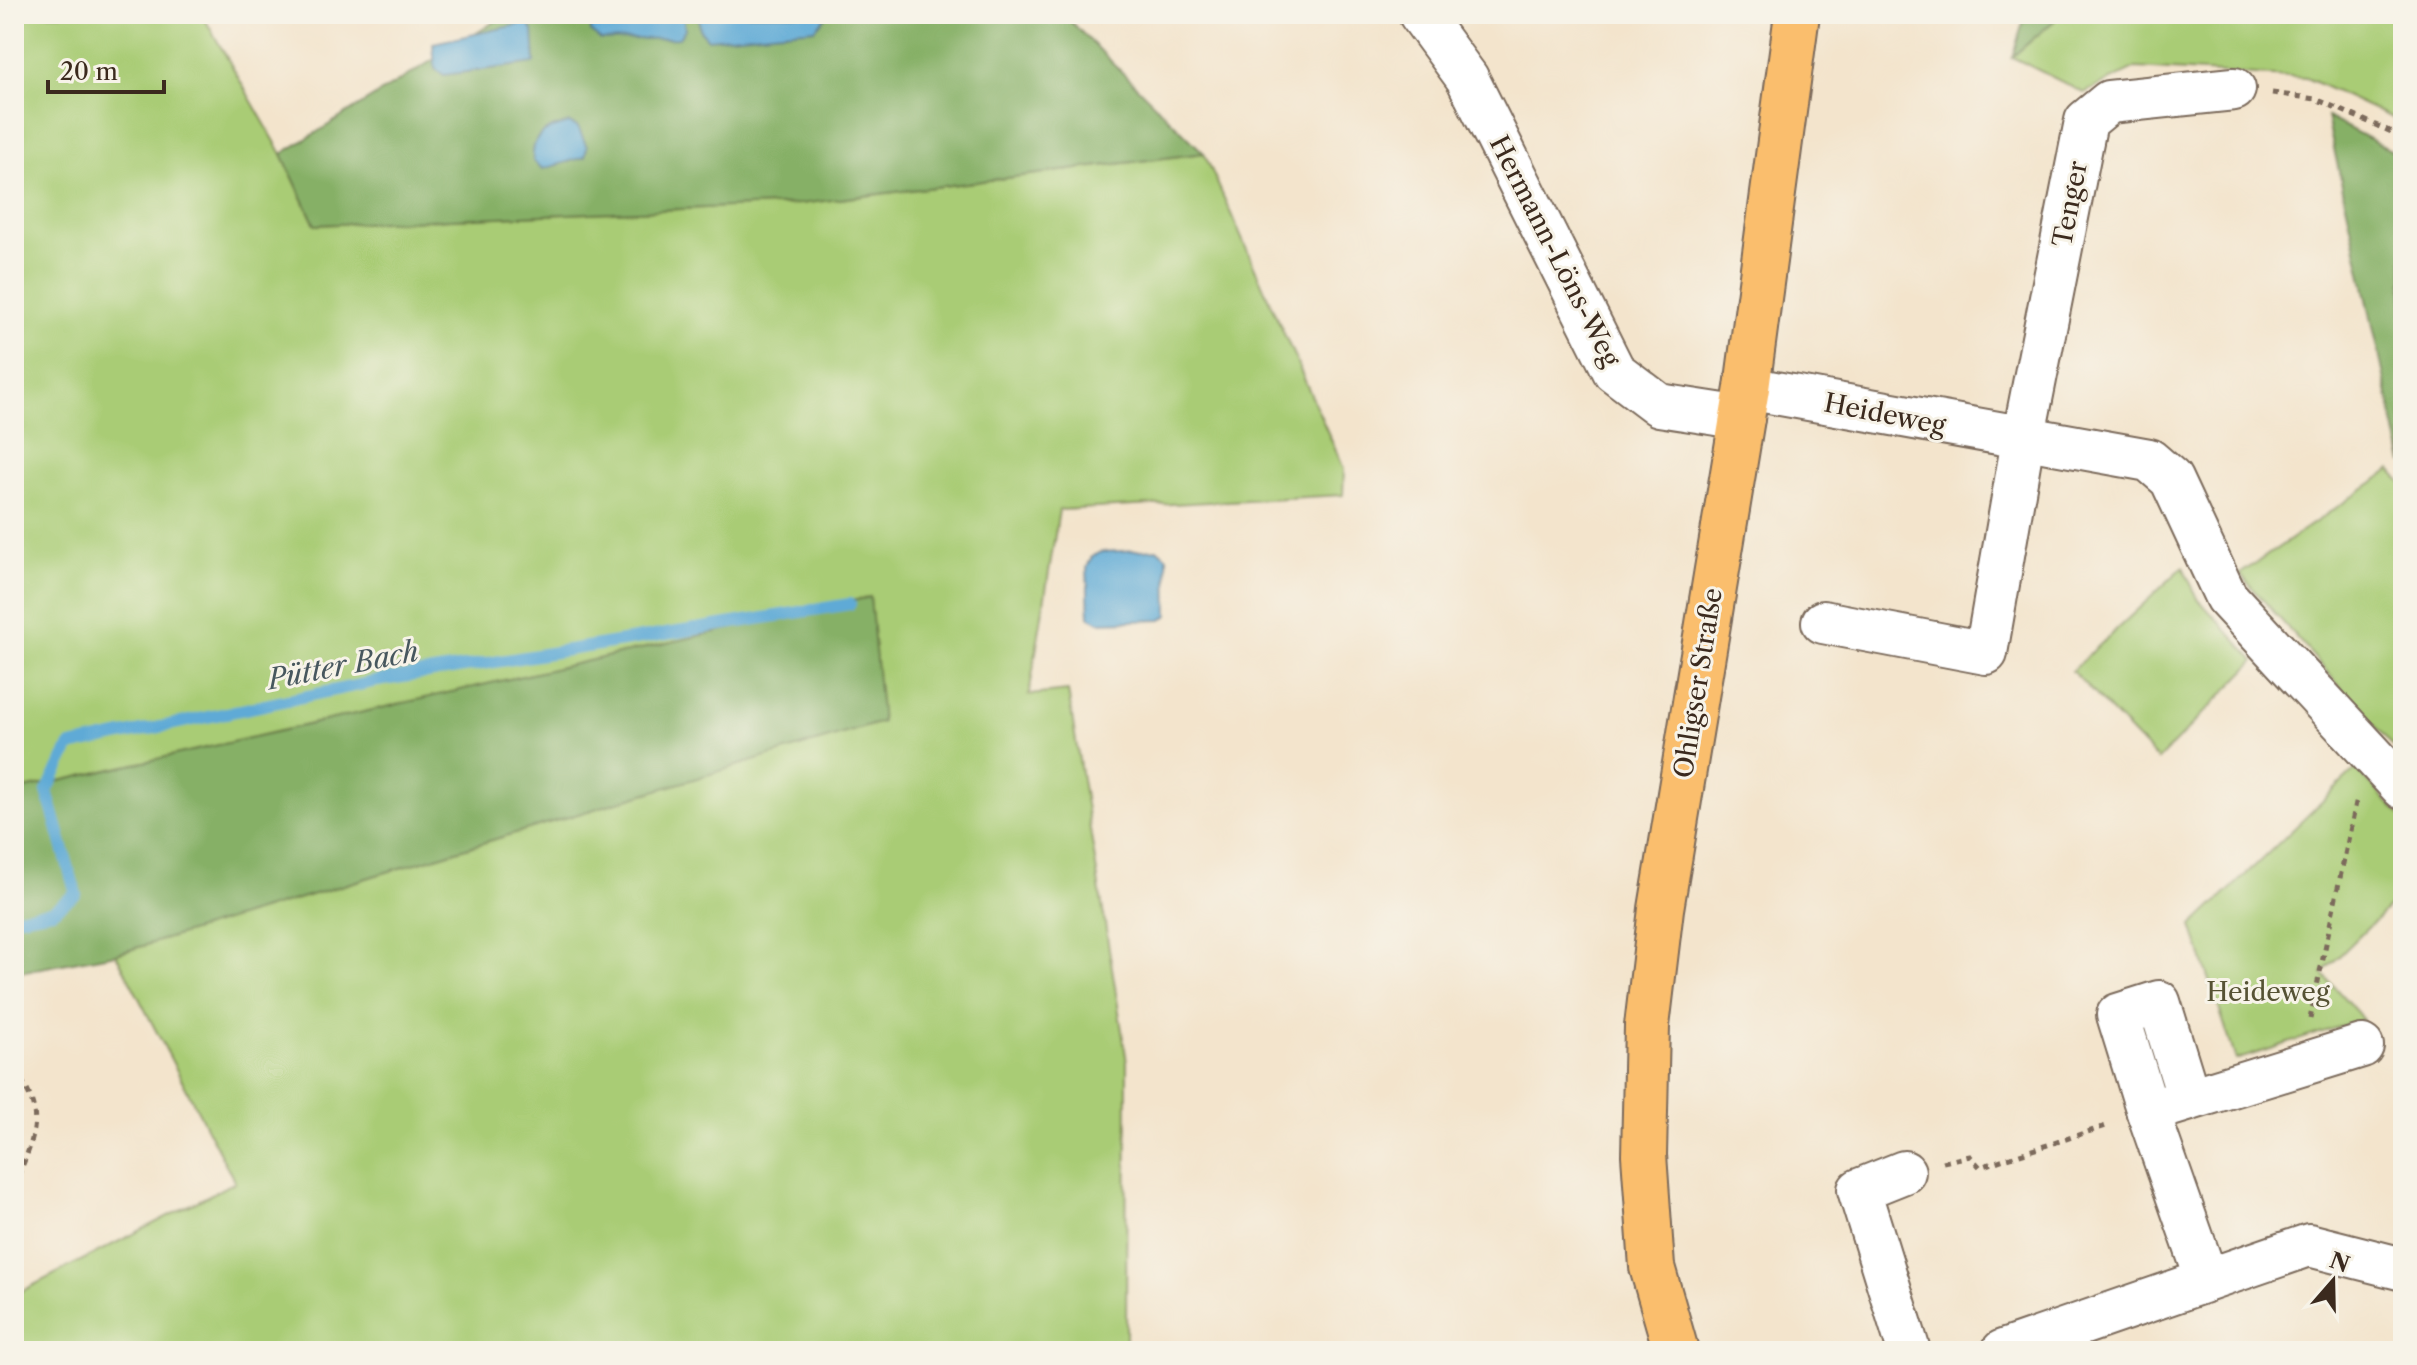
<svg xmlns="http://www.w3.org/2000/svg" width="2417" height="1365" viewBox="0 0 2417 1365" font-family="'Libre Caslon Text',serif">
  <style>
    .green { fill: #a9cc74; stroke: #727b49; stroke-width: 2 }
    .forest { fill: #86b066; stroke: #606d42; stroke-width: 2 }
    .water { fill: #5eaad6; stroke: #4c6a7a; stroke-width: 2 }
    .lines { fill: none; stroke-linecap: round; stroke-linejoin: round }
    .stream { stroke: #5eaad6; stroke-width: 12 }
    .minor-casing { stroke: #7b6b5b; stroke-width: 46 }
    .major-casing { stroke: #7b6b5b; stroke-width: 48 }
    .path { stroke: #7b6b5b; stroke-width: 5; stroke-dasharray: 6 6; stroke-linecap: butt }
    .minor { stroke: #fff; stroke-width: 42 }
    .major { stroke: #fabe6d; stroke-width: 44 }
    .labels { text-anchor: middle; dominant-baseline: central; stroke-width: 6; stroke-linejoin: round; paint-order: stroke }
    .street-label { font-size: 26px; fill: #3b2a1e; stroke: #f7f3e8 }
    .park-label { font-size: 26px; fill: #565234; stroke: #f7f3e8 }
    .water-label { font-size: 28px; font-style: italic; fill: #47575e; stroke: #f7f3e8 }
  </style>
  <rect width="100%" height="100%" fill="#f7f3e8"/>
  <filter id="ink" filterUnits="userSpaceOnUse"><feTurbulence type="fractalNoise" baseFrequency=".0125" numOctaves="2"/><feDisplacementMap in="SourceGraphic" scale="16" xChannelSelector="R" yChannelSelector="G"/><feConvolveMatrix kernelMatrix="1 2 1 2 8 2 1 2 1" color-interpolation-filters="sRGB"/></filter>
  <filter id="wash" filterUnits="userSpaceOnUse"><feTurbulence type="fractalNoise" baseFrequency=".006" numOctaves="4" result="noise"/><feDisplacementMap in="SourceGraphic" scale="32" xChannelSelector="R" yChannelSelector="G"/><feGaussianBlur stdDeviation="1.8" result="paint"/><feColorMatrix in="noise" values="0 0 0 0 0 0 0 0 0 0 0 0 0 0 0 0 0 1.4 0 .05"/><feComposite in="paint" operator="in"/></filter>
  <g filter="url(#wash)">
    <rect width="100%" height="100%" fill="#f3e4cc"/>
    <!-- green -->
    <g class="green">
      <polygon points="14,14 202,14 282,154 315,225 800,204 1204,153 1344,469 1343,495 1059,510 1029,695 1068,691 1127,1062 1126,1351 14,1351 14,1295 235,1182 116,954 881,722 870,597 25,789 14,796"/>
      <polygon points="2062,14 2403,14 2403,123 2306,78 2136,68 2084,93 2012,57"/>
      <polygon points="2391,470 2403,484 2403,750 2399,753 2240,574"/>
      <polygon points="2183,567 2198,599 2255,661 2158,760 2072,671"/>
      <polygon points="2356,769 2403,818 2403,893 2322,973 2363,1019 2236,1060 2192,926"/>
    </g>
    <!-- forest -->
    <g class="forest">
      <polygon points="507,14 1063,14 1204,153 800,204 315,225 282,154"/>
      <polygon points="2026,14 2062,14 2012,57"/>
      <polygon points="2327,117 2400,155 2403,161 2403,463"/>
      <polygon points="870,597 882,722 116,954 14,973 14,796 25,789"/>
    </g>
    <!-- water -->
    <g class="water">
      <polygon points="590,14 683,14 685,29 679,38 601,40 591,32"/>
      <polygon points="698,14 825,14 826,17 815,29 708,39 700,30"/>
      <polygon points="526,23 533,30 535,63 444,75 435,69 433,43"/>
      <path d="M569,123L578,127L587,147L585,157L543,169L533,161C531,133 545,130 569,123Z"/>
      <polygon points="1158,549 1167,557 1168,615 1162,620 1099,622 1089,616 1087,568 1092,556 1102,552"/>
    </g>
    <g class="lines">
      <!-- stream -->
      <polyline class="stream" points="14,918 52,911 76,894 47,791 70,746 378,681 850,604"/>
    </g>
  </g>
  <g filter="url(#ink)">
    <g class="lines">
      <defs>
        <g id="minor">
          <polyline points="1420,14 1467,78 1614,371 1659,405 1743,418"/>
          <polyline points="1747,388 2149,460 2171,479 2226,597 2403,788"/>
          <polyline points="1823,622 1986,653 2023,440 2086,121 2109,102 2234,89"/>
          <polyline points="2148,1112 2118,1015 2159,1002 2189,1099"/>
          <polyline points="1904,1172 1859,1190 1909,1351"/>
          <polyline points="2207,1280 2148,1112 2362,1046"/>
          <polyline points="2003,1351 2309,1245 2403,1269"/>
        </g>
        <polyline id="major" points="1676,1351 1652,1267 1644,1155 1647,1026 1661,909 1747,388 1797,14"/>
      </defs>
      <!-- minor casing -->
      <use href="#minor" class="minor-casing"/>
      <!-- major casing -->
      <use href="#major" class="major-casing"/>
      <!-- path -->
      <g class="path">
        <polyline points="2272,93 2316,99 2403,137"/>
        <polyline points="2310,1019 2357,798"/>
        <path d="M14,1070C49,1115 33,1139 14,1186"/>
        <polyline points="1943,1162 1970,1156 1980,1167 2109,1125"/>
      </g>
      <!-- minor -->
      <use href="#minor" class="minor"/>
      <!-- major -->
      <use href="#major" class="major"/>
    </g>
  </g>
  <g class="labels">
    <!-- street labels -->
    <g class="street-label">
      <text transform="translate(2070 204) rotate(-79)">Tenger</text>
      <text transform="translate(1555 251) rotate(63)">Hermann-Löns-Weg</text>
      <text transform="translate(1885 414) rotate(11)">Heideweg</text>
      <text transform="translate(1698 683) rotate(-81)">Ohligser Straße</text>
    </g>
    <!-- park labels -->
    <g class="park-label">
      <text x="2268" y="992">Heideweg</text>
    </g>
    <!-- water labels -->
    <g class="water-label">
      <text transform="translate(343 665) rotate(-11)">Pütter Bach</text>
    </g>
  </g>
  <!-- margin -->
  <rect width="2417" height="1365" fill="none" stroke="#f7f3e8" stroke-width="48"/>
  <!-- north arrow -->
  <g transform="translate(2333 1281) rotate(20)" stroke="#f7f3e8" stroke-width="6" paint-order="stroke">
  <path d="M0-6L14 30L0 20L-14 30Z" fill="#3b2a1e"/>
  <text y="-12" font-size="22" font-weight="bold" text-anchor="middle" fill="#3b2a1e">N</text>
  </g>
  <!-- scale -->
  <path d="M48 80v12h116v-12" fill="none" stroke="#3b2a1e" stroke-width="4"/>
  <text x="60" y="80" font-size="24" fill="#3b2a1e" stroke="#f7f3e8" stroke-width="6" paint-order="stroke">20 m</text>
</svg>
